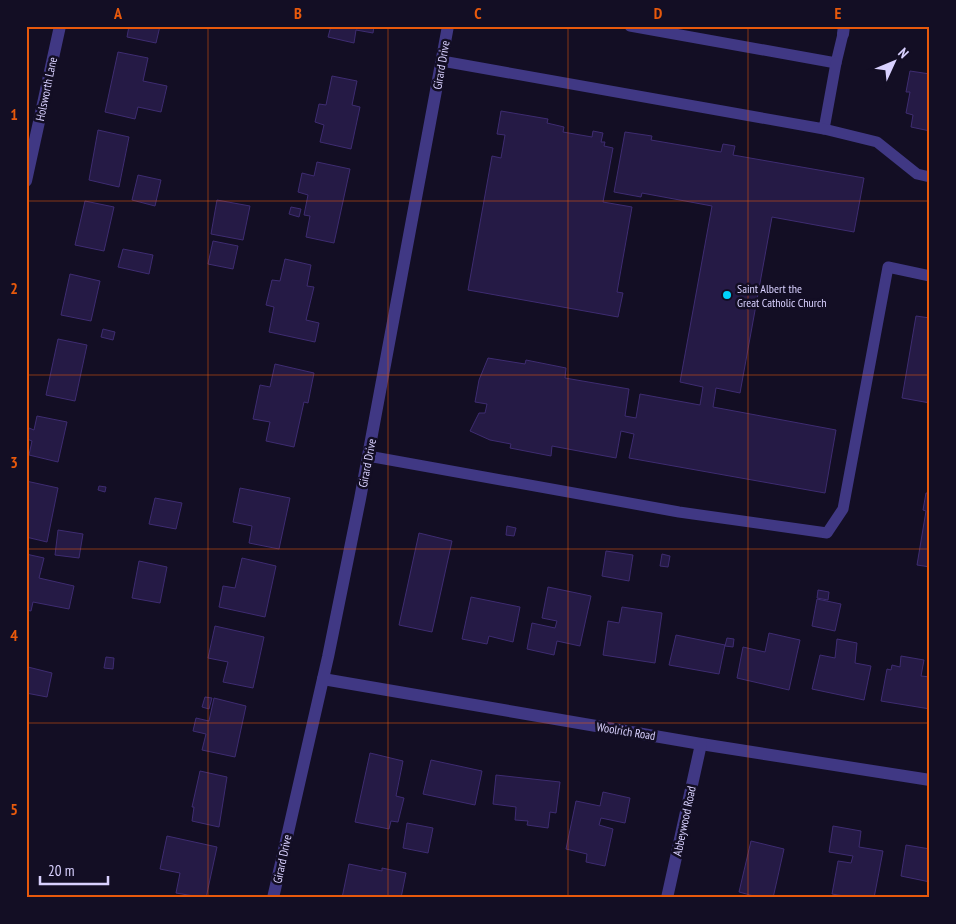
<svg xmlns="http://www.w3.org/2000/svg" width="956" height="924" viewBox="0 0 956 924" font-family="'PT Sans Narrow',sans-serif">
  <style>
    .building { fill: #251a45; stroke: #3e2c71 }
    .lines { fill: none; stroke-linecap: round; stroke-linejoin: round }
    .service { stroke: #403884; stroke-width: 11 }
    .minor { stroke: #403884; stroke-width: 12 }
    .grid { fill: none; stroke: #e8590c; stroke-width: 1; stroke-opacity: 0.55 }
    .poi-dot { fill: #00d3fc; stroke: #130e24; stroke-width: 2 }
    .labels { text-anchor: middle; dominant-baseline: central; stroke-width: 5; stroke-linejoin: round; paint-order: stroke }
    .street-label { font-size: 12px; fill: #d9d1ff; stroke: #130e24 }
    .poi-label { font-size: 12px; fill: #d9d1ff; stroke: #130e24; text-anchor: start }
    .neatline { fill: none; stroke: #e8590c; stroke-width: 2 }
    .grid-label { font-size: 16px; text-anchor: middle; font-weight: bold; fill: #e8590c }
  </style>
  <rect width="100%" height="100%" fill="#130e24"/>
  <!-- building -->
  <g class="building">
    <polygon points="129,26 160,26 156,43 127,37"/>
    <polygon points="331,26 374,26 373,33 356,30 354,43 328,37"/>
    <polygon points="118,52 148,58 143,81 167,86 161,112 138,107 135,119 105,112"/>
    <polygon points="910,71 930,74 930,131 911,127 913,115 906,113 910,92 906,92"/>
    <polygon points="332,76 357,81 352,105 360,107 351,149 320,142 324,125 315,122 319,104 326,105"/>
    <polygon points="501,111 548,119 547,123 564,127 563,132 592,137 593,131 603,133 601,142 605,142 604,146 613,148 603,202 632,207 617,292 623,293 618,317 468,290 492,156 501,158 505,135 497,134"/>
    <polygon points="98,130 129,137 119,187 89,180"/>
    <polygon points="625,132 652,136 651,140 721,152 723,144 735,146 733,155 864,178 854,232 772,217 740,393 716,388 713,407 836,430 825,493 629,458 634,434 621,431 616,458 552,446 551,456 510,448 511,444 490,440 470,431 479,413 485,413 487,404 475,402 479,380 488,358 525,364 526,360 566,368 565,378 629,389 625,416 636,418 640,394 700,405 703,387 680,382 712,206 642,193 641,197 614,192"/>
    <polygon points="317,162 350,169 334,243 306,237 310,216 304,215 308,195 298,192 302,173 314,176"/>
    <polygon points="138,175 161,180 155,206 132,200"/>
    <polygon points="217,200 250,206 243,240 211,234"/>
    <polygon points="85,201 114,207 104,251 75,245"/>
    <polygon points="291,207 301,209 299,217 289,214"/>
    <polygon points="213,241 238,246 233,269 208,264"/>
    <polygon points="123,249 153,255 149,274 118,267"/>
    <polygon points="285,259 311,265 307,286 314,287 306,320 319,323 315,342 269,332 274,307 266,305 272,280 280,281"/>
    <polygon points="70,274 100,281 91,321 61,315"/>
    <polygon points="916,316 930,318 930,403 902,398"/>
    <polygon points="103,329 115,332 113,340 101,337"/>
    <polygon points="58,339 87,345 75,401 46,395"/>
    <polygon points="275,364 314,373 308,403 304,402 294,447 266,441 270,422 253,419 260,385 270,387"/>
    <polygon points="37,416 67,422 58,462 29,455 32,441 27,439 29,428 34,430"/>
    <polygon points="26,481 58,488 47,542 26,537"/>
    <polygon points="99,486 106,487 105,492 98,490"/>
    <polygon points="240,488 290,498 279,549 249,543 252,526 233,522"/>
    <polygon points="926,493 930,493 930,567 917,565 926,511 923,510"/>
    <polygon points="155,498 182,503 176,529 149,524"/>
    <polygon points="507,526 516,528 514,536 506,535"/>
    <polygon points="58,530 83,534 79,558 55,555"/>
    <polygon points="419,533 452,541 432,632 399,625"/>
    <polygon points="606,551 633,555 629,581 602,576"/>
    <polygon points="26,554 44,558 39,578 74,586 69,609 33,602 31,611 26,610"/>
    <polygon points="662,554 670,556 668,567 660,566"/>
    <polygon points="242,558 276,566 265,617 219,607 223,586 235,588"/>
    <polygon points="139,561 167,567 160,603 132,598"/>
    <polygon points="548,587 591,596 580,646 557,641 554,655 527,649 532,623 555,628 557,621 542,618"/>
    <polygon points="818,590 829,592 828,600 817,598"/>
    <polygon points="471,597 520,607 513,642 489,636 487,644 462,639"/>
    <polygon points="817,599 841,604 835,631 812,626"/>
    <polygon points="622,607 662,613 655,663 603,655 608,621 619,623"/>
    <polygon points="215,626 264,637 253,688 223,682 228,662 208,658"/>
    <polygon points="769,633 800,640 789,690 737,678 743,647 765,652"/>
    <polygon points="676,635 725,645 719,674 669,665"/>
    <polygon points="727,638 734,639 733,647 725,646"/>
    <polygon points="837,639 857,643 855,663 871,666 864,700 812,689 820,655 835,658"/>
    <polygon points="901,656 924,660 921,676 930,677 930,709 881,701 887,669 891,670 892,665 900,667"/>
    <polygon points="106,657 114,658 113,669 104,668"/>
    <polygon points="28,667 52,673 47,697 26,693"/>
    <polygon points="205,697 212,698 209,709 202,707"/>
    <polygon points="214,698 246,706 235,757 202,750 206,734 193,731 196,718 209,721"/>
    <polygon points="370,753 403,761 396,796 404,798 398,822 391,821 389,829 355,822"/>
    <polygon points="431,760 482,771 475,805 423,794"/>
    <polygon points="200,771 227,777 219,827 192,821 194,807 192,807"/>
    <polygon points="496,775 560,782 556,813 550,812 548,828 527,825 528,821 515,820 516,807 493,804"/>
    <polygon points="603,792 630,798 625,823 601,818 599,825 613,829 605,866 586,862 587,854 566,849 576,801 600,806"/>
    <polygon points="407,823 433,828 428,853 403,848"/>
    <polygon points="833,826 861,831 859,847 883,851 874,898 856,898 832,894 838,861 851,863 853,856 829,852"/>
    <polygon points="167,836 217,847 206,898 176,893 180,873 160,869"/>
    <polygon points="751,841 784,849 773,898 761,898 739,892"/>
    <polygon points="906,845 930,849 930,882 901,876"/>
    <polygon points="349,864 382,871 382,868 406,873 401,898 342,898"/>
  </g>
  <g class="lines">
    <!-- service -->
    <g class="service">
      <polyline points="630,26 836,63 843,34"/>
      <polyline points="442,61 824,129 836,63"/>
      <polyline points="824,129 877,142 917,174 930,177"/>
      <polyline points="368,456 679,512 827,533 843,509 888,267 930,276"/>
    </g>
    <!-- minor -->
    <g class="minor">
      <polyline points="843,34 844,26"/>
      <polyline points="26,181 60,26"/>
      <polyline points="323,679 701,744 930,780"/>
      <polyline points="273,898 328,657 360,499 448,26"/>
      <polyline points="667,898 701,744"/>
    </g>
  </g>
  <!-- grid -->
  <path class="grid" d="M208,26V898M388,26V898M568,26V898M748,26V898M26,201H930M26,375H930M26,549H930M26,723H930"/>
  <!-- markers -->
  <circle class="poi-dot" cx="727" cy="295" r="5"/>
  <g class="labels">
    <!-- street labels -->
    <g class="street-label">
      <text transform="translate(441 65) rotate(-80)">Girard Drive</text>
      <text transform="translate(46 89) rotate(-78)">Holsworth Lane</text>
      <text transform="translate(367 463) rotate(-79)">Girard Drive</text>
      <text transform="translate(626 731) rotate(9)">Woolrich Road</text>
      <text transform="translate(684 821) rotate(-78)">Abbeywood Road</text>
      <text transform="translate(282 859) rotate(-78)">Girard Drive</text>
    </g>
    <!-- poi labels -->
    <g class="poi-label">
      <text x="737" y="288">Saint Albert the<tspan x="737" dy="14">Great Catholic Church</tspan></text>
    </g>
  </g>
  <!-- border -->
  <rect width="956" height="924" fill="none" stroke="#130e24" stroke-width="55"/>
  <!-- north arrow -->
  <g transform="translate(894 62) rotate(46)" stroke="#130e24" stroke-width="4" paint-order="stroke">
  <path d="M0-4L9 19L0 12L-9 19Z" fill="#d9d1ff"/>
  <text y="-8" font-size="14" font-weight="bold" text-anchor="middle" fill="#d9d1ff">N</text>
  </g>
  <!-- scale -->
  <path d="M40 876v8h68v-8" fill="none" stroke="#d9d1ff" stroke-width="2.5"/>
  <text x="48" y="876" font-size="15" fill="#d9d1ff" stroke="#130e24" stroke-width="4" paint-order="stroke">20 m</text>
  <rect x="28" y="28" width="900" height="868" class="neatline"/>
  <g class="grid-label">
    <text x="118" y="19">A</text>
    <text x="298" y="19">B</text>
    <text x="478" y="19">C</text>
    <text x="658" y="19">D</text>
    <text x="838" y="19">E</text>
    <text x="14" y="120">1</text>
    <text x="14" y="294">2</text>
    <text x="14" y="468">3</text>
    <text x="14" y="641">4</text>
    <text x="14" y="815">5</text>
  </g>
</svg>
